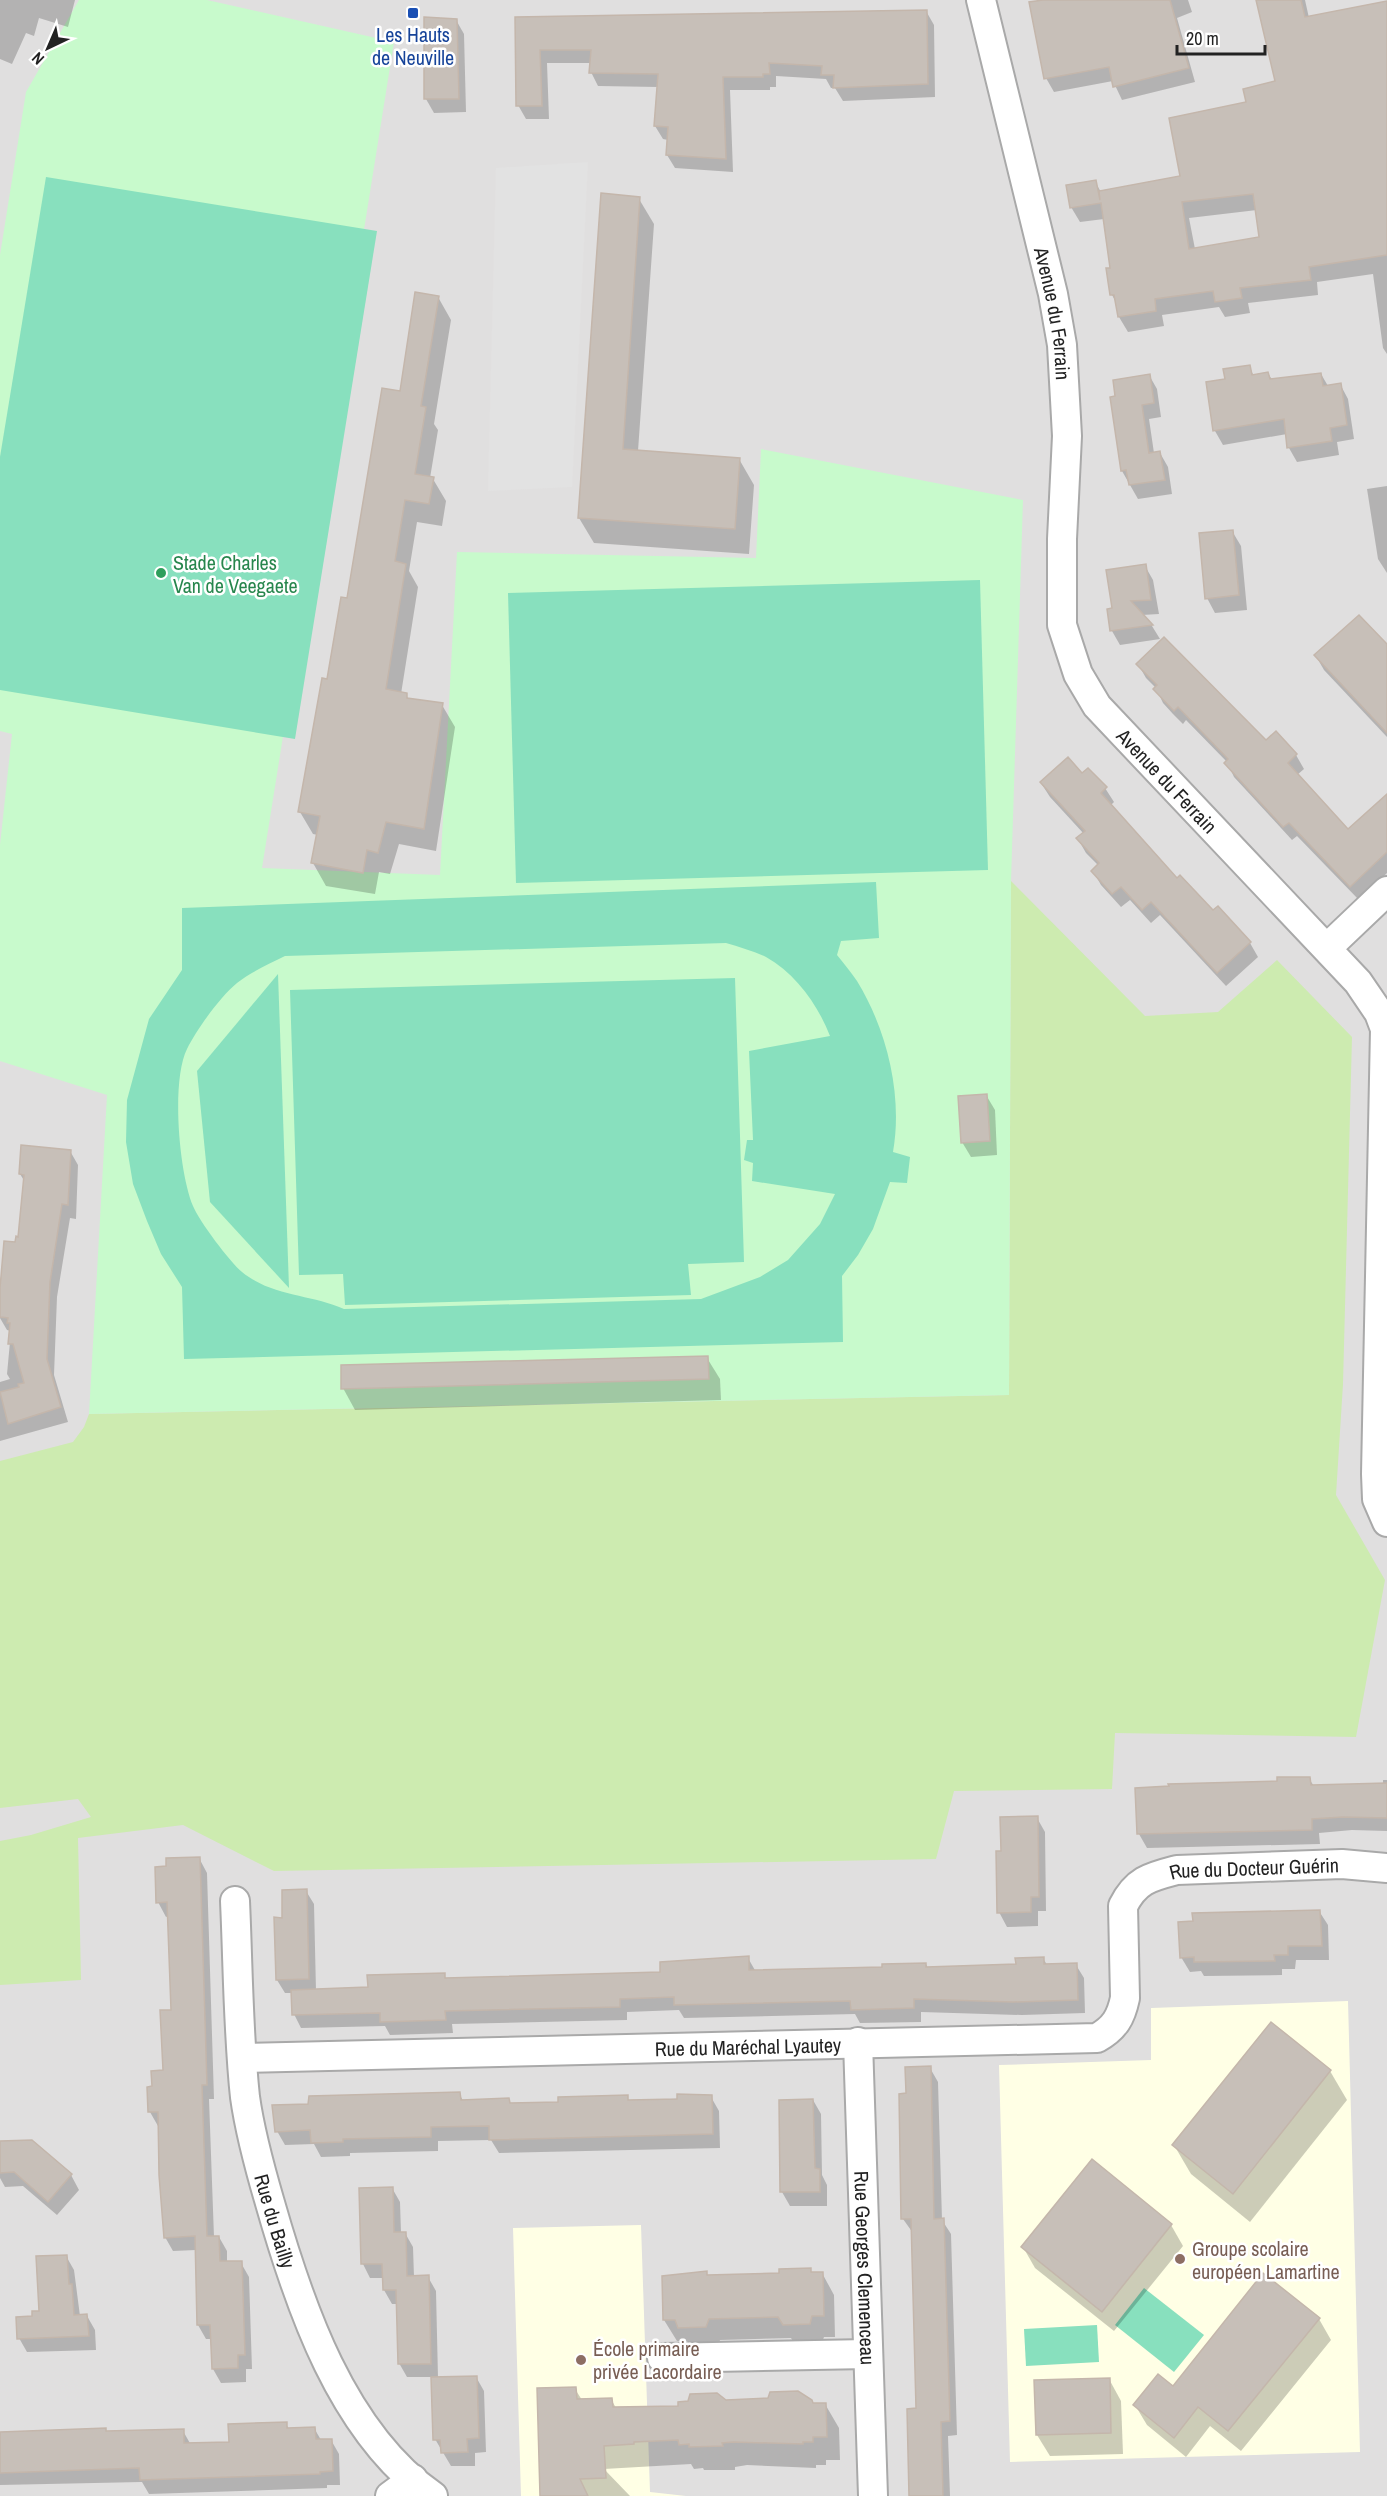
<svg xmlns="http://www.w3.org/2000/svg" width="1387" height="2496" viewBox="0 0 1387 2496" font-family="'Archivo Narrow',sans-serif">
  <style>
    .residential { fill: #e0dfdf }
    .education { fill: #ffffe5 }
    .grass { fill: #cdebb0 }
    .park { fill: #c8facc }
    .pitch { fill: #88e0be; fill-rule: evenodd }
    .parking { fill: #e2e2e2 }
    .shadow { fill: #0003; fill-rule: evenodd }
    .building { fill: #c7bfb8; stroke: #c4b6ab; stroke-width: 1.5; fill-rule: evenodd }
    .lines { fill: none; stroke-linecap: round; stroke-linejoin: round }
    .street-casing { stroke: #a9a9a9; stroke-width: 32 }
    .street { stroke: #fff; stroke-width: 28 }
    .transit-dot { fill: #1a4fb4; stroke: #fff; stroke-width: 2 }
    .leisure-dot { fill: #2e9e5b; stroke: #fff; stroke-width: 2 }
    .education-dot { fill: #8d6e63; stroke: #fff; stroke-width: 2 }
    .labels { text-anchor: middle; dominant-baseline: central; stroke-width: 5; stroke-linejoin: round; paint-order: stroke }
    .transit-label { font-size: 20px; fill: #164399; stroke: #fff }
    .street-label { font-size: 20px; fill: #222; stroke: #fff }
    .leisure-label { font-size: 20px; fill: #27864d; stroke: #fff; text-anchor: start }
    .education-label { font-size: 20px; fill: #785e54; stroke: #fff; text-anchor: start }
  </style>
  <rect width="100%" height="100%" fill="#f2efe9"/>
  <!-- residential -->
  <rect class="residential" x="0" y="0" width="1387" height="2496"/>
  <!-- education -->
  <g class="education">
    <polygon points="1348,2001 1360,2452 1010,2462 999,2065 1151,2060 1151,2008"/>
    <polygon points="641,2225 650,2492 686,2496 521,2496 513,2228"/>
  </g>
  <!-- grass -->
  <polygon class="grass" points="1011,881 1145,1016 1218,1012 1277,960 1352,1037 1343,1384 1336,1495 1385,1580 1356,1737 1115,1733 1112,1789 954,1791 936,1859 274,1871 183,1825 78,1838 81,1980 0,1985 0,1841 31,1835 91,1817 78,1799 0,1808 0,1461 73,1442 84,1427 89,1414 1009,1395"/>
  <!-- park -->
  <polygon class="park" points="79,0 207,0 394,42 262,868 440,875 457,552 756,558 761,449 1023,500 1011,881 1009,1395 89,1414 107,1095 0,1061 0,845 12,734 0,731 0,255 26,92"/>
  <!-- pitch -->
  <g class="pitch">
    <polygon points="46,177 377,231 295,739 0,690 0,457"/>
    <polygon points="980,580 988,870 516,883 508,593"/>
    <path d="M876,882L879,938L841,941L837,955C844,964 851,972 857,981C887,1030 903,1095 893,1152L910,1157L907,1183L890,1182L873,1229L858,1255L842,1276L843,1342L184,1359L182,1287L161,1254L147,1221L133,1184L126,1142L127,1100L149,1019L182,970V908ZM726,943C739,947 754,951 766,957C796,974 818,1005 830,1036L749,1051L753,1140H747L744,1160L753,1163L752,1181L835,1194L820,1224L788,1260L760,1277L701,1299L344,1309C311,1294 273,1297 242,1272C230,1262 199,1221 193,1206C179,1173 171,1081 187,1049C197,1029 220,997 237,983C251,972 269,964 285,956Z"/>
    <polygon points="278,974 289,1288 210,1202 197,1071"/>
    <polygon points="735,978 744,1262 688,1264 691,1295 345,1305 343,1274 299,1275 290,990"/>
    <polygon points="1144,2288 1204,2335 1174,2372 1115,2325"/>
    <polygon points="1097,2325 1099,2362 1026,2366 1024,2329"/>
  </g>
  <!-- parking -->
  <polygon class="parking" points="588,162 572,487 488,491 496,168"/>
  <!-- shadow -->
  <g class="shadow">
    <polygon points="0,0 75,0 68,27 39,18 34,36 26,33 12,64 0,59"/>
    <polygon points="1051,0 1188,0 1192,12 1177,18 1195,82 1122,100 1113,81 1054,92 1046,78"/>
    <path d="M1257,0H1305L1309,18L1387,3V354L1383,348L1373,274L1317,282L1318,295L1248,303L1250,313L1225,317L1219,307L1162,315L1164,326L1128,332L1119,317L1117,304L1112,295V269L1104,219L1080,222L1071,207L1095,182L1101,192L1182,177L1248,104L1277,82ZM1257,210L1261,238L1195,249L1189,218Z"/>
    <polygon points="926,11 934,25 935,97 843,101 835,88 831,88 826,79 776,76 776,87 770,87 770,90 730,90 733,172 675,168 667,155 668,140 663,139 655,126 658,87 598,86 591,72 591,63 547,63 549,119 526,119 518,105 516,18"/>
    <polygon points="456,20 464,34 466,112 434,113 426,99"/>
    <polygon points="639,199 654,224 638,451 739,459 754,485 749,554 594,543 579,518"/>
    <polygon points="438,297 451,320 434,424 438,430 430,478 433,479 446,501 442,526 417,522 409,571 418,587 401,694 406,695 409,700 442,705 455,727 436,851 399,844 390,874 379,872 375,894 326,886 313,863 318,835 313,834 300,812 329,681 402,393"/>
    <polygon points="1249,367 1254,376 1268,373 1272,380 1321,374 1328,386 1340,384 1348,399 1354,439 1337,442 1339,455 1297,462 1289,448 1287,434 1223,445 1215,431 1207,383 1226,380"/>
    <polygon points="1149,375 1157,389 1161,417 1149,419 1154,453 1160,453 1168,467 1172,494 1138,499 1122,471 1117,397"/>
    <polygon points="1387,486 1387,573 1378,559 1367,489"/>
    <polygon points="1232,531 1241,546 1247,610 1215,613 1207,598"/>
    <polygon points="1145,566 1153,580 1159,614 1142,615 1152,626 1160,639 1120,645 1112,631 1109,610 1114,609"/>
    <polygon points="1387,646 1387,737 1324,670 1316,656"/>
    <polygon points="1138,664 1266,742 1296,755 1304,769 1297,775 1348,831 1387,795 1387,873 1359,900 1297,836 1292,840 1234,777 1227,762 1186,720 1183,724 1173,714 1163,703 1156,688 1146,678"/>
    <polygon points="1082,775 1105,788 1114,802 1110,806 1177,880 1250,943 1258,957 1226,986 1160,915 1151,923 1130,900 1121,907 1101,885 1093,871 1099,866 1086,853 1078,839 1084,834 1050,797 1041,783"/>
    <polygon points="986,1095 995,1110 997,1155 971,1157 962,1142"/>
    <polygon points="70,1151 78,1165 76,1219 70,1218 57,1297 54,1375 68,1422 0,1441 0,1382 10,1379 7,1374 11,1331 7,1330 0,1318 0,1303 20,1239 25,1182 20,1174"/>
    <polygon points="707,1358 720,1379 721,1400 355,1410 343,1388"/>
    <polygon points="1309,1779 1314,1786 1383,1785 1383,1780 1387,1780 1387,1831 1352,1830 1319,1833 1320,1844 1147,1848 1139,1834 1137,1789 1278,1782"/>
    <polygon points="1037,1818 1045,1832 1046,1911 1038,1911 1038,1926 1007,1927 999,1912 1003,1853"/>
    <polygon points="199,1858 207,1873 214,2099 209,2099 214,2237 219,2237 227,2251 227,2263 241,2263 249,2277 252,2369 246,2369 246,2382 221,2383 213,2369 212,2339 206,2339 198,2325 196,2250 173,2251 165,2237 160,2126 158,2126 150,2112 153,2088 165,2072 172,2011 169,1916 166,1917 158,1902 168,1868"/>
    <polygon points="306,1891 314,1904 316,1991 369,1989 444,1975 447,1980 662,1974 748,1958 756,1972 883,1968 926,1964 928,1968 1017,1966 1043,1958 1047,1965 1076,1965 1084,1978 1085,2013 1022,2015 921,2012 921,2022 860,2023 855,2014 684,2018 679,2010 627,2012 627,2020 452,2024 453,2033 390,2035 385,2026 301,2028 294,2014 293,1993 285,1993 277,1980 275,1919 283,1919"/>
    <polygon points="1319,1911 1328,1925 1329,1960 1296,1960 1295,1969 1282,1969 1282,1975 1204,1976 1201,1971 1190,1972 1181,1957"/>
    <polygon points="1271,2024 1330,2071 1347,2100 1250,2222 1191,2174 1174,2145"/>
    <polygon points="930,2068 938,2082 942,2220 951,2234 957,2435 948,2436 950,2496 911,2496 917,2410 913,2233 903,2219"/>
    <polygon points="459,2094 464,2102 509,2100 511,2104 560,2103 627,2097 629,2101 711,2097 719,2111 720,2148 499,2153 491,2140 438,2141 438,2151 350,2153 350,2156 321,2157 314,2144 285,2145 277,2131"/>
    <polygon points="813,2100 821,2114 822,2175 827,2185 827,2206 790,2206 782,2192"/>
    <polygon points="0,2142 71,2175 79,2190 57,2215 23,2186 5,2187 0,2178"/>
    <polygon points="392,2188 400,2202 401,2233 405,2233 413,2247 414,2277 428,2277 436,2291 438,2378 476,2377 484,2391 486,2452 475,2453 475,2466 451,2466 435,2439 432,2377 407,2377 399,2363 398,2304 392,2304 384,2290 384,2278 370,2278 363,2264 361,2189"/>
    <polygon points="1171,2225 1183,2246 1114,2331 1035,2268 1023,2247"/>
    <polygon points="66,2256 74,2270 80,2316 87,2316 95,2330 96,2350 27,2352 19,2338 40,2312"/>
    <polygon points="706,2273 708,2276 822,2273 834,2295 835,2337 824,2337 821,2345 796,2346 791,2338 720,2340 718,2348 692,2349 687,2341 677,2341 664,2320"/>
    <polygon points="1319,2319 1331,2340 1241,2451 1210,2426 1186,2457 1147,2425 1135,2405"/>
    <polygon points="1109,2379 1121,2401 1123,2454 1050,2456 1037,2435"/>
    <polygon points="575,2389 582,2400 611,2399 616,2408 679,2407 726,2402 825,2404 839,2428 840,2460 826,2460 826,2465 816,2465 816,2468 747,2465 735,2467 735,2470 704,2470 703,2468 694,2469 691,2464 604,2469 630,2496 541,2496"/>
    <polygon points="286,2424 289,2429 314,2428 321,2440 331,2440 339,2454 340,2485 327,2485 327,2488 149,2494 142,2482 0,2485 0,2436 183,2431 191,2445 231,2443"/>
  </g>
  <!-- building -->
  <g class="building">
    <polygon points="1043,0 1170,0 1189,68 1113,87 1109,67 1044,79 1029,2"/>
    <path d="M1256,0H1301L1305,17L1387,1V255L1309,267L1311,280L1240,288L1242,298L1215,302L1213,291L1155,299L1156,311L1118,317L1114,295H1110L1108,282L1106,268H1110L1101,203L1070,208L1066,185L1096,180L1100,200L1099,191L1180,176L1169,118L1246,102L1243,89L1275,81ZM1253,194L1259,237L1189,249L1182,202Z"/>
    <polygon points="927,10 928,84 833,88 834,75 821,75 822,66 769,63 770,74 763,74 763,77 723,77 726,159 666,155 668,127 654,126 658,74 589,73 591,50 540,50 542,106 516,106 515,17"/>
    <polygon points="424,17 457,19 459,99 424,99"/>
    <polygon points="601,193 640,197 623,449 740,458 735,529 578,518"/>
    <polygon points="415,292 439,296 421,406 426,407 415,474 434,477 429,504 405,500 395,561 406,564 386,689 407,693 407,698 443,703 424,829 386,822 378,853 367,850 363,873 311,863 320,816 298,812 322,678 327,679 341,597 347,598 382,388 400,391"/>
    <polygon points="1250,365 1252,375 1268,372 1270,379 1321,373 1323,386 1341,383 1347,425 1330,428 1332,441 1287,448 1284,419 1213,431 1206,382 1225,379 1223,369"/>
    <polygon points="1150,374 1154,403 1142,405 1149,453 1160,451 1165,480 1129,485 1126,470 1121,471 1110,397 1115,396 1113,380"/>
    <polygon points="1233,530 1239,595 1205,599 1199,533"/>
    <polygon points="1146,564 1151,600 1131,601 1153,625 1110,631 1107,609 1112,608 1106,570"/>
    <polygon points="1359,615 1387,644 1387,733 1314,655"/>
    <polygon points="1164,637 1266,740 1276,731 1297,754 1288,763 1348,829 1387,794 1387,852 1350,887 1289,823 1283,827 1224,763 1228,759 1178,707 1174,711 1153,689 1157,685 1136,664"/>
    <polygon points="1068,757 1082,773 1088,768 1107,787 1101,793 1177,878 1180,875 1213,910 1218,906 1251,942 1217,973 1151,902 1142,910 1121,887 1112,894 1091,871 1099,863 1076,838 1085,831 1040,782"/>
    <polygon points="987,1094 990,1141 961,1143 958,1096"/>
    <polygon points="21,1145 71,1150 68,1205 62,1204 50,1282 47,1359 61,1407 8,1424 0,1392 19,1387 18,1384 24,1383 13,1344 8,1344 10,1323 7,1323 8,1318 0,1317 0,1288 4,1241 15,1242 16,1236 18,1237 24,1175 19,1174"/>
    <polygon points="708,1356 709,1379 341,1389 341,1365"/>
    <polygon points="1277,1777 1310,1777 1311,1785 1387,1783 1387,1818 1343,1817 1312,1819 1312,1830 1137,1834 1135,1788 1169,1786 1168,1784 1277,1781"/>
    <polygon points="1038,1816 1039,1897 1031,1897 1031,1912 997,1913 996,1851 1001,1851 1000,1817"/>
    <polygon points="200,1857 207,2085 202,2085 207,2236 219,2236 220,2261 242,2261 245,2355 238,2355 238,2368 212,2369 210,2325 197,2325 195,2236 164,2238 159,2175 158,2112 148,2112 147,2087 152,2086 151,2071 163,2070 160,2010 171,2010 167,1902 156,1903 155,1867 166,1866 166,1858"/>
    <polygon points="307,1889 309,1979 276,1980 274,1917 282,1918 282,1890"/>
    <polygon points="1320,1910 1322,1946 1288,1946 1288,1955 1274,1955 1275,1961 1194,1962 1194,1957 1180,1958 1178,1922 1193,1921 1192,1913"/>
    <polygon points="749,1956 749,1970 882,1967 882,1964 926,1963 926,1967 1016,1964 1015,1958 1044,1957 1044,1964 1077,1963 1078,2000 1013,2002 914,1999 914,2008 851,2010 850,2001 674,2005 674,1997 620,1999 620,2007 445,2011 446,2020 380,2022 380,2013 292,2015 291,1990 368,1987 367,1975 445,1973 445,1978 660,1972 660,1962"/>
    <polygon points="1271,2022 1331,2070 1233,2194 1172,2145"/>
    <polygon points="931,2066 934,2219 944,2218 950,2421 941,2422 943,2496 909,2496 907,2409 916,2408 911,2219 901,2219 899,2094 906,2093 905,2067"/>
    <polygon points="460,2092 461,2100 509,2098 510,2103 558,2102 558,2097 628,2095 628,2100 677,2099 677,2094 712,2095 713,2134 489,2140 489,2126 431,2127 431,2137 343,2139 343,2142 311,2143 310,2130 275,2132 272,2105 308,2104 309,2096"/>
    <polygon points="813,2099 815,2168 820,2169 820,2192 780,2192 779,2100"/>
    <polygon points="32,2140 72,2174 48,2202 14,2172 0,2173 0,2141"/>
    <polygon points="1092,2159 1172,2224 1102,2312 1021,2247"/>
    <polygon points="393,2187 394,2232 406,2232 407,2276 429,2275 431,2364 398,2364 396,2290 383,2290 382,2264 361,2264 359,2188"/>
    <polygon points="67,2255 69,2284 72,2284 74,2315 87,2314 89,2336 17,2339 16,2317 32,2316 32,2311 39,2311 36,2256"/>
    <polygon points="811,2268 811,2272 823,2272 824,2316 812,2316 810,2324 783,2325 778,2317 709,2319 706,2327 678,2328 675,2320 663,2320 662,2276 707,2271 707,2275 779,2273 779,2269"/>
    <polygon points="1263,2273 1320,2318 1228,2431 1198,2407 1174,2438 1133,2405 1158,2374 1173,2386"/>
    <polygon points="477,2376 479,2438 467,2439 468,2452 441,2453 440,2440 433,2440 431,2377"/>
    <polygon points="1110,2378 1111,2433 1036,2435 1034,2380"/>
    <polygon points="576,2387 577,2399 612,2398 613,2407 678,2406 678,2402 688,2401 690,2394 717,2393 726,2400 768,2398 770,2392 798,2391 812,2400 813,2403 826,2403 827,2437 813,2437 813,2442 803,2442 803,2444 733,2442 722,2443 723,2446 689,2447 689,2444 679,2445 678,2440 634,2442 634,2444 604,2446 606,2478 580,2479 588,2496 540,2496 537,2388"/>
    <polygon points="287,2422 287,2428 315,2427 316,2439 332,2439 333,2471 320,2472 320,2474 140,2480 139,2468 0,2473 0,2432 106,2428 106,2431 184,2429 184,2443 229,2442 228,2424"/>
  </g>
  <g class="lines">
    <defs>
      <g id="street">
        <path id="s1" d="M981,0L1053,294L1062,345L1067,436L1062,539V625L1078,674L1097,706L1358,982L1379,1013L1385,1029L1376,1474L1377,1499L1387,1522"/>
        <polyline points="1327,948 1387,891"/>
        <path id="s2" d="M235,1901C238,1966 238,2032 245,2097C250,2133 260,2169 270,2203C299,2305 342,2433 433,2496"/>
        <path id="s3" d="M858,2042L873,2496"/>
        <path id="s4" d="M242,2058L1097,2038C1115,2028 1121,2017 1125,1998L1123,1906C1136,1880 1150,1877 1177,1870L1342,1864L1387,1868"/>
        <polyline points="662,2358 868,2354"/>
        <polyline points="390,2496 413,2479"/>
      </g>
    </defs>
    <!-- street casing -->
    <use href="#street" class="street-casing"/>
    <!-- street -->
    <use href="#street" class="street"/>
  </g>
  <!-- markers -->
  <rect class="transit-dot" x="407" y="7" width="12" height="12" rx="3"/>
  <circle class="leisure-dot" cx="161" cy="573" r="6"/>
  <g class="education-dot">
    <circle cx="1180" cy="2259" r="6"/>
    <circle cx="581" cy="2360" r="6"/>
  </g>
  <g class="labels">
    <!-- transit labels -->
    <g class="transit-label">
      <text x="413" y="34">Les Hauts<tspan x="413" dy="23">de Neuville</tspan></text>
    </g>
    <!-- street labels -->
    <g class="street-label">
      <text stroke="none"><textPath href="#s1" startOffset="322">Avenue du Ferrain</textPath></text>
      <text stroke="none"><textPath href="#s1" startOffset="826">Avenue du Ferrain</textPath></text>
      <text stroke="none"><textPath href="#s4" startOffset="1143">Rue du Docteur Guérin</textPath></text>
      <text stroke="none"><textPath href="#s4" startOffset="506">Rue du Maréchal Lyautey</textPath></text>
      <text stroke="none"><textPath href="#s2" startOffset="324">Rue du Bailly</textPath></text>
      <text stroke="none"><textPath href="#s3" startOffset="226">Rue Georges Clemenceau</textPath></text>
    </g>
    <!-- leisure labels -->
    <g class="leisure-label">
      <text x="173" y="562">Stade Charles<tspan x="173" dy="23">Van de Veegaete</tspan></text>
    </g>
    <!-- education labels -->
    <g class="education-label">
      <text x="1192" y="2248">Groupe scolaire<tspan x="1192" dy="23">européen Lamartine</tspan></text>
      <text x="593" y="2348">École primaire<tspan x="593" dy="23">privée Lacordaire</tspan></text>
    </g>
  </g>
  <!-- north arrow -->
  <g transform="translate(48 48) rotate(224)" stroke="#ffffff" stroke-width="4.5" paint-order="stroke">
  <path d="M0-4.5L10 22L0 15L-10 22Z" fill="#222222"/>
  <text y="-9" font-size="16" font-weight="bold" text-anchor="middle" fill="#222222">N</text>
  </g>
  <!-- scale -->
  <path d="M1177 45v9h88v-9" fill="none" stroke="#222222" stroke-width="3"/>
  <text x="1186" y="45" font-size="18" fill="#222222" stroke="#ffffff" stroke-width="4.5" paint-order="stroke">20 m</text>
</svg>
